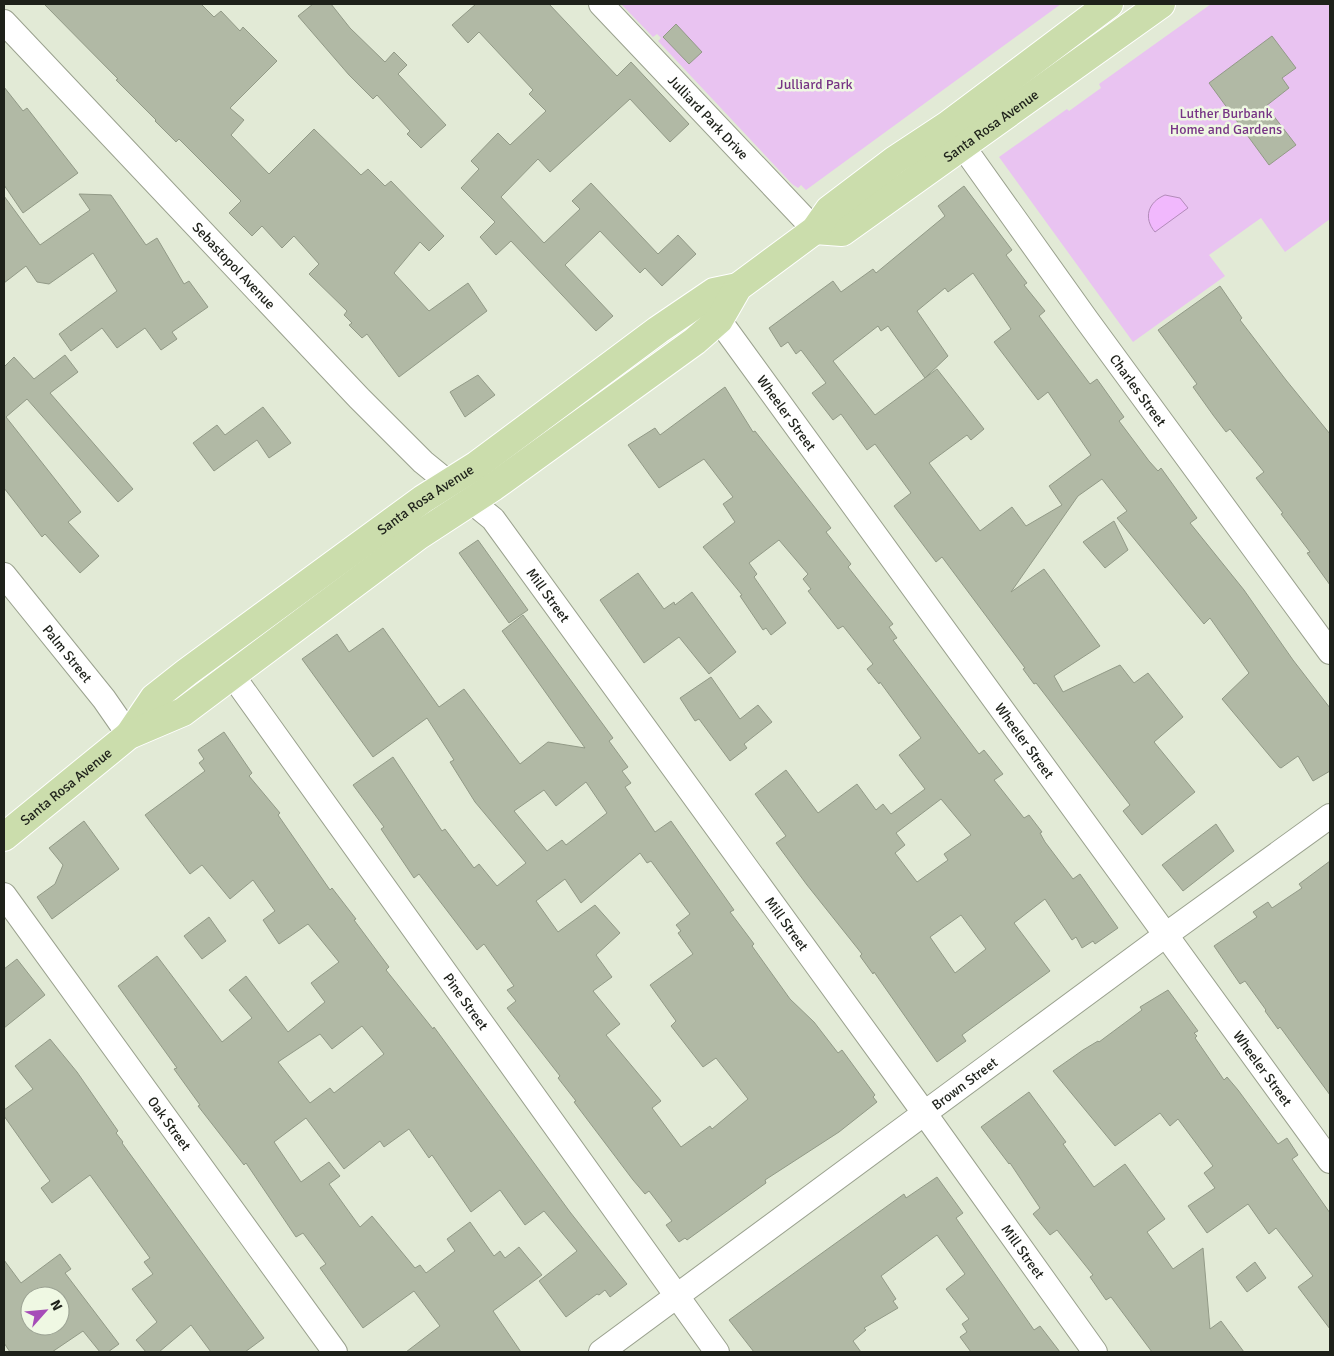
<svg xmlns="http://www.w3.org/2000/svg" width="1334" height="1356" viewBox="0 0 1334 1356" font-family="Signika,sans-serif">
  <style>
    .green { fill: #e9c3f1 }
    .water { fill: #f1b8fd; stroke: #b28bb9 }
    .building { fill: #b1b9a5; stroke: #929a87; fill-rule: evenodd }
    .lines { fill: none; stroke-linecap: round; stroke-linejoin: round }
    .minor-casing { stroke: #9aa18e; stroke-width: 26 }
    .major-casing { stroke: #fff; stroke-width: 30 }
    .minor { stroke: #fff; stroke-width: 24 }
    .major { stroke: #cbddac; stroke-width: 28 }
    .labels { text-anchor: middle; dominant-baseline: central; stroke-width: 5; stroke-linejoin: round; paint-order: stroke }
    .park-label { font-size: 14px; fill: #773585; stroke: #eff8e3 }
    .street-label { font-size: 14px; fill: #1e211a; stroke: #eff8e3 }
  </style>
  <rect width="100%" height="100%" fill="#e2ead6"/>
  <!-- green -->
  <g class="green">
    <polygon points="621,4 1061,4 806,190 801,185 798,188 792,184 658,41 661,38 657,34 653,37"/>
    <polygon points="1211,4 1330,4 1330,219 1285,252 1261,218 1209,255 1225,276 1133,342 999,157 1067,109 1069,111 1101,88 1099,84"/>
  </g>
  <!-- water -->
  <path class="water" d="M1165,195L1180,198L1188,208L1155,232C1143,218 1148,202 1165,195Z"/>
  <!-- building -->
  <g class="building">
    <polygon points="44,4 201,4 214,17 221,11 240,31 243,27 277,61 230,108 244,120 231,135 269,174 314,129 361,175 368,169 385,186 391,181 444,236 429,251 420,242 394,273 429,311 468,283 487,311 399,377 367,334 362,338 349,325 352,323 344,315 347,311 309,274 319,264 294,236 282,248 262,226 252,236 229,213 241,201 179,139 176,142 155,121 156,120 116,80 118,79"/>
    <polygon points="313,4 331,4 350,28 385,62 394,52 407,65 398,74 446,125 421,148 407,134 410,131 377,95 373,99 349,75 298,16"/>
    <polygon points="476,4 549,4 617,76 631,62 689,124 670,142 630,99 550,172 538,159 501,197 544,243 580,209 572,201 591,183 658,254 678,235 696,254 662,286 645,268 640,273 600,231 565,265 613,316 596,331 511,241 496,255 480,237 495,222 461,188 479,169 471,161 498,133 510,145 546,111 529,94 533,90 479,32 468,43 452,25"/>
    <polygon points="676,24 702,52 689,64 663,37"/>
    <polygon points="1272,36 1296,68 1282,78 1289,88 1266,106 1296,145 1269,165 1209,83"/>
    <polygon points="4,87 23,111 27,108 78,173 23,213 4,185"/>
    <path d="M964,186L1012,250L1006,255L1027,283L1024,285L1045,311L1039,316L1090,384L1097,379L1124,417L1119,421L1149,461L1158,471L1161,468L1197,518L1190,523L1244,590L1293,660L1330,708V771L1313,781L1298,756L1281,768L1279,767L1222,699L1249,673L1210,618L1204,624L1117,518L1127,511L1102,479L1078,496L1011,592L1044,569L1100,646L1054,676L1063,692L1120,665L1134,683L1148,673L1183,717L1154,742L1195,792L1142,835L1123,811L1130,805L1036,683L1034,684L1023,669L1025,668L942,557L936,562L894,506L911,493L875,444L867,450L841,414L833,420L812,393L826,383L801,350L796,354L788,342L781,347L769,328L833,281L841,292L873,269L876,273L945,216L938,206ZM973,273L1011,329L994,342L1038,400L1048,392L1091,455L1049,486L1062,505L1026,526L1012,507L980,531L929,463L967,435L971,440L984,429L937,369L875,415L833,361L878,326L881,331L888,326L925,378L948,356L917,311L945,288L948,292Z"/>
    <polygon points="79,194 111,195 146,245 157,238 184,284 189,281 208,307 172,332 177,339 161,350 145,328 117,348 102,328 71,351 59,334 117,291 93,253 49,284 37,282 26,266 4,283 4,196 40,245 90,210"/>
    <polygon points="1220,286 1242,318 1240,320 1286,380 1330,434 1330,585 1307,553 1310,552 1281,514 1283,513 1256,478 1264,472 1230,429 1226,432 1213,415 1193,387 1197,384 1158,330"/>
    <polygon points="65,355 78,372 50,393 133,489 118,502 27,399 6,417 81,512 68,522 99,556 80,573 45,534 42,537 4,488 4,367 14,357 34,379"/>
    <polygon points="478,375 495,395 465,417 450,392"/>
    <path d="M725,387L753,432L755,431L831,528L826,532L851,564L848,567L893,624L889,627L897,638L893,640L979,754L984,750L1003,774L994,780L1024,818L1029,815L1042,832L1040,833L1045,842L1073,879L1080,874L1118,928L1095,944L1093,941L1082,948L1076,937L1072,940L1045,899L1014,923L1050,971L962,1035L966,1041L937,1062L874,972L873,974L860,956L862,954L807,885L776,843L786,836L755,794L786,770L818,813L857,784L876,810L883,804L891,814L925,789L899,755L921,738L880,682L879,684L867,669L873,664L843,626L838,629L808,591L811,589L803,579L808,574L779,540L749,563L757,574L754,577L786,623L771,635L766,628L763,630L740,596L742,595L703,547L735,522L723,504L733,497L704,459L659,488L628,445L655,428L660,435ZM941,799L971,835L944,854L948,860L917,882L895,853L905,845L896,833ZM961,915L986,949L955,973L930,937Z"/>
    <polygon points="263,407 291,443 269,458 257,440 214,471 193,443 217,425 225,435"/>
    <polygon points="1114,521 1128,550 1105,568 1083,542"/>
    <polygon points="478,540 528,610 509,623 459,553"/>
    <polygon points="638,573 664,609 674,602 675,605 692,592 736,652 709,674 679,637 644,663 600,600"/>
    <path d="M523,615L613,738L609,741L628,767L622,771L631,783L625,787L655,832L671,821L734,910L730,912L754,944L752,946L790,999L814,1022L838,1053L842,1050L875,1095L873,1097L877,1102L839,1132L765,1180L766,1183L687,1240L685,1238L679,1242L666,1225L672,1221L649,1191L645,1194L633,1180L574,1102L576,1101L558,1078L560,1076L507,1008L516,1001L507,990L514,986L484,944L477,950L419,874L414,878L381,829L384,827L353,785L393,757L442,831L445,829L474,868L479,864L497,886L526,863L475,802L450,762L454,760L427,718L373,757L302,659L337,634L349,652L383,628L439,707L464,689L520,764L548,742L585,748L502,631ZM586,782L607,813L566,845L562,840L547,851L514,811L544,790L556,806ZM640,853L647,863L651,861L690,914L676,925L681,931L678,933L693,954L650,985L676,1021L671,1026L703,1067L716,1058L748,1099L712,1129L710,1126L681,1147L652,1108L661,1101L606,1035L620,1024L593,991L612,977L596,955L620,933L595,905L558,932L536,901L565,879L581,903Z"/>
    <polygon points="711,677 740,719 758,705 772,722 744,744 747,748 730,761 699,719 695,721 680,698"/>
    <path d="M224,732L252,773L249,776L280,813L278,815L330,890L332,888L356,919L354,920L389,967L386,970L433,1029L434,1027L570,1212L627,1284L610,1297L605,1290L599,1295L597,1294L566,1317L539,1281L577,1251L544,1211L525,1225L500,1190L471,1212L432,1155L429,1158L409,1129L384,1147L380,1141L344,1169L306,1118L274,1142L301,1182L329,1162L340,1176L329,1184L360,1227L372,1216L415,1268L420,1265L426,1273L455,1251L447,1239L470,1222L494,1256L500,1251L505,1258L519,1247L542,1275L493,1311L521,1352H406L440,1326L414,1291L363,1328L320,1268L326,1264L303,1233L296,1237L246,1163L244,1165L198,1106L200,1105L174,1069L177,1068L118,986L157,956L222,1042L252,1018L229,990L246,976L288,1032L325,1002L311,983L339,962L308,924L279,944L263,920L275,911L253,880L230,899L202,865L190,874L145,815L205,771L199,763L204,759L198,750ZM362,1026L384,1054L334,1093L330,1088L310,1103L278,1062L320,1034L332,1049Z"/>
    <polygon points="84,821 119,869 52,919 37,897 55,884 63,865 49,848"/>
    <polygon points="1216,824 1234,851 1183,891 1162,865"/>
    <polygon points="1330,861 1330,1095 1280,1027 1278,1029 1265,1011 1266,1010 1245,981 1240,984 1214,946 1257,917 1253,912 1268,902 1272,908 1302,888 1299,884"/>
    <polygon points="209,917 226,941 202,959 184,936"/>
    <polygon points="17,959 45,995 4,1028 4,969"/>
    <polygon points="1168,990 1198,1031 1194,1033 1197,1036 1195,1038 1224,1080 1227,1077 1238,1090 1278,1144 1287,1138 1298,1155 1292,1159 1330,1213 1330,1329 1298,1287 1313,1276 1276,1228 1269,1234 1248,1204 1207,1233 1188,1206 1215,1188 1204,1173 1213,1166 1178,1119 1170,1126 1160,1113 1115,1146 1053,1071 1083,1050 1098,1041 1099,1042 1142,1010 1140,1007"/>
    <polygon points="50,1039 77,1072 118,1131 116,1133 123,1142 122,1143 264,1338 245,1352 211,1352 191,1325 159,1352 146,1352 136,1340 157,1322 132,1289 153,1274 144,1262 150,1258 90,1175 52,1203 41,1188 50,1181 4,1116 4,1110 33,1089 15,1066"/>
    <polygon points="1029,1092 1066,1142 1063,1144 1094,1187 1125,1164 1165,1219 1147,1232 1173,1269 1203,1248 1210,1329 1221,1321 1244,1352 1152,1352 1111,1297 1106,1300 1090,1277 1093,1275 1057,1230 1050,1235 1033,1214 1040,1208 1010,1163 1009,1164 981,1127"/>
    <polygon points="937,1177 963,1213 956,1218 1034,1330 1040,1326 1060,1352 971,1352 960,1337 967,1332 962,1324 969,1319 946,1289 965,1274 937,1235 881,1276 896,1299 893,1301 898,1308 864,1328 866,1330 853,1341 861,1352 754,1352 729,1320 904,1194 906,1198"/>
    <path d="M60,1254L71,1269L65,1273L119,1344L108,1352H100L83,1331L52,1352H10L4,1343V1260L21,1283ZM30,1296H60V1326H30Z"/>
    <polygon points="1255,1262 1266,1278 1247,1292 1236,1277"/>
  </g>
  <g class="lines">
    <defs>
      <g id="minor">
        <path id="s1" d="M601,4L815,230"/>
        <path id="s2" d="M4,22L359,398L423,462L493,519L925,1114L1095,1352"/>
        <path id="s3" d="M952,131L1086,319L1330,652"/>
        <path id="s4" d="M719,320L1330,1161"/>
        <path id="s5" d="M4,575L104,699L129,735"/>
        <path id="s6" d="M215,651L717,1352"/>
        <path id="s7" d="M4,895L335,1352"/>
        <path id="s8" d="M601,1352L1167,934L1330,816"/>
      </g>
      <g id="major">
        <path id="s9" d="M815,230L842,232L1161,4"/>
        <path id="s10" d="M129,735L154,698L187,672L423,499L477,465L658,330L714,292L738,287"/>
        <path id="s11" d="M4,837L129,735L183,712L418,536L493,487L695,341L719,320L738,287L815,230L829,210L895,160L948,125L1109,4"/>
      </g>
    </defs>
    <!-- minor casing -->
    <use href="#minor" class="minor-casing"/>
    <!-- major casing -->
    <use href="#major" class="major-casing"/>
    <!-- minor -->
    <use href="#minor" class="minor"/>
    <!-- major -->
    <use href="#major" class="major"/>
  </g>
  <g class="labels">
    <!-- park labels -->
    <g class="park-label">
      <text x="815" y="84">Julliard Park</text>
      <text x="1226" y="113">Luther Burbank<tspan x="1226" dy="16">Home and Gardens</tspan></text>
    </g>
    <!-- street labels -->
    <g class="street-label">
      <text stroke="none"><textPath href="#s1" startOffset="156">Julliard Park Drive</textPath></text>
      <text stroke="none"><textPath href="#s9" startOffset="210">Santa Rosa Avenue</textPath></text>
      <text stroke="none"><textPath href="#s2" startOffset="335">Sebastopol Avenue</textPath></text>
      <text stroke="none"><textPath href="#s3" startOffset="319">Charles Street</textPath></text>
      <text stroke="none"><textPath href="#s4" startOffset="115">Wheeler Street</textPath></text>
      <text stroke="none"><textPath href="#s10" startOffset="381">Santa Rosa Avenue</textPath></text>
      <text stroke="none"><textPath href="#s2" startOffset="792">Mill Street</textPath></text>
      <text stroke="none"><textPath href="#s5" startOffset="101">Palm Street</textPath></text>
      <text stroke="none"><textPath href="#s4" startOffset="520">Wheeler Street</textPath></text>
      <text stroke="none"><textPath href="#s11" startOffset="80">Santa Rosa Avenue</textPath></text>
      <text stroke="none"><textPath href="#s2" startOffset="1198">Mill Street</textPath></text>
      <text stroke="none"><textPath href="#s6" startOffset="431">Pine Street</textPath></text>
      <text stroke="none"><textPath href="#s4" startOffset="925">Wheeler Street</textPath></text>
      <text stroke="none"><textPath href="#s8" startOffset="452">Brown Street</textPath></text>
      <text stroke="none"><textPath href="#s7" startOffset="282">Oak Street</textPath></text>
      <text stroke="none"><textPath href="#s2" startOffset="1602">Mill Street</textPath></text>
    </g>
  </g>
  <!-- border -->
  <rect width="1334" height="1356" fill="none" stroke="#1e211a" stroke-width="10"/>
  <!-- north arrow -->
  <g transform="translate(45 1311) rotate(63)"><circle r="24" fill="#eff8e3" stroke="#9ba293"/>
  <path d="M0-4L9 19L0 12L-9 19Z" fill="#a64cb8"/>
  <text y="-8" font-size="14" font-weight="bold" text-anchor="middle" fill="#1e211a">N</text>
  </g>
</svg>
